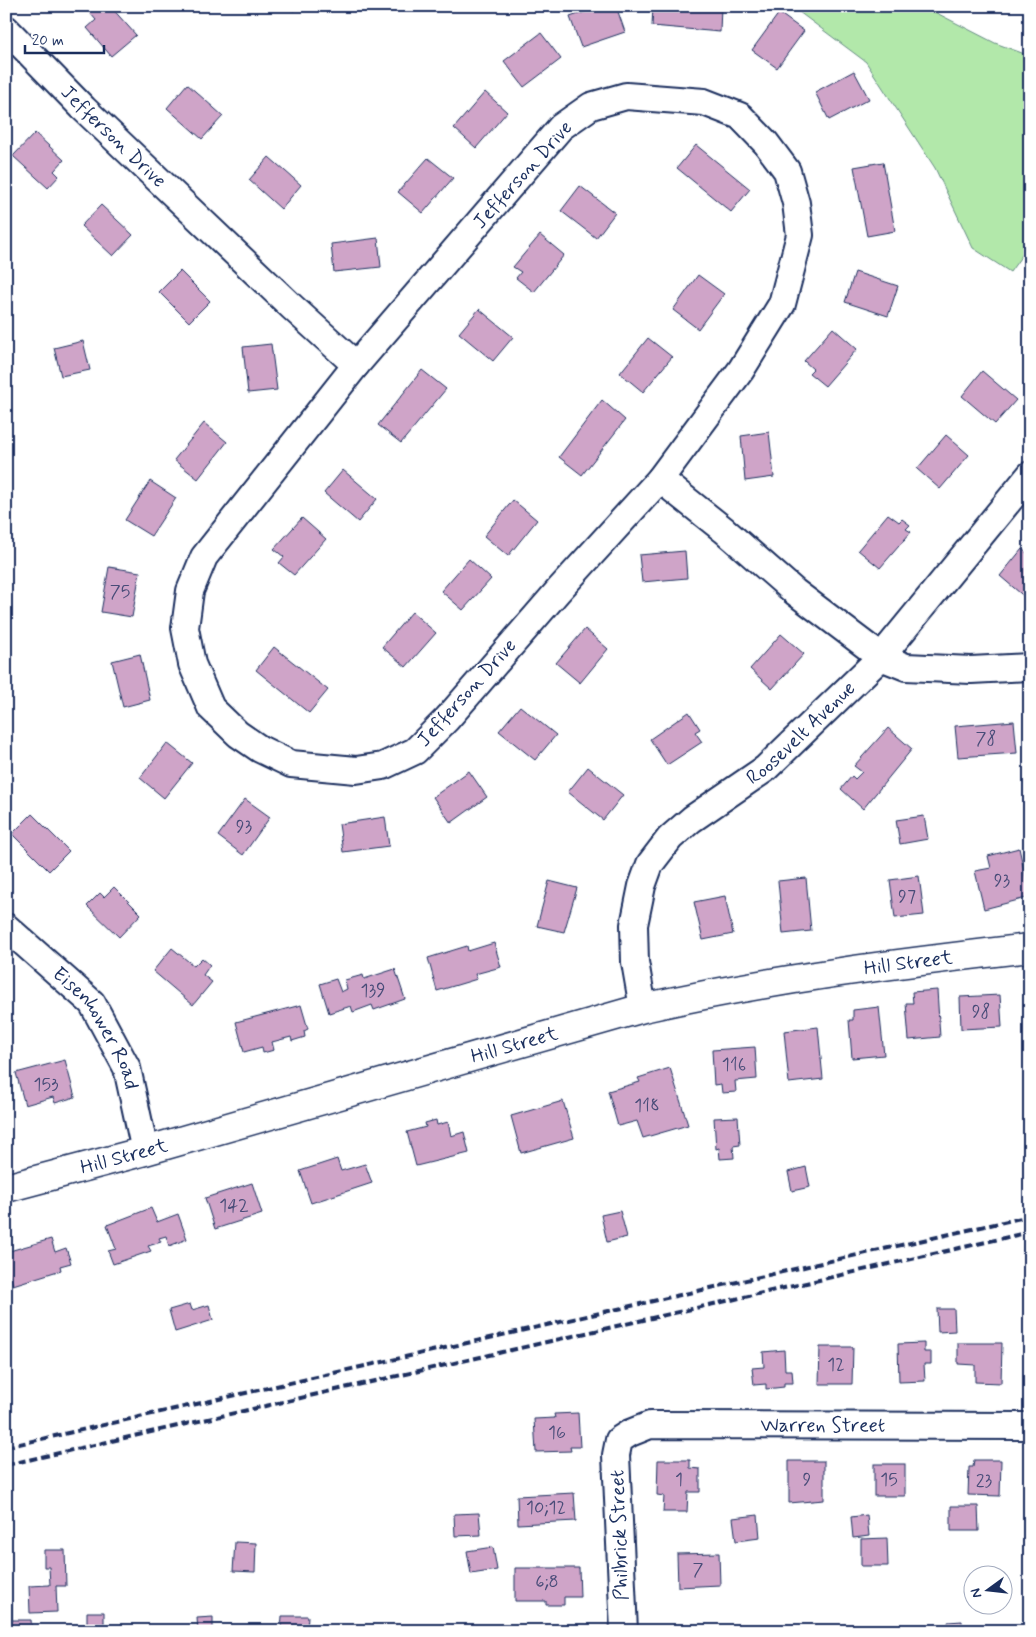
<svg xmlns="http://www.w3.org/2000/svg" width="1036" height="1637" viewBox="0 0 1036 1637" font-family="Mynerve,sans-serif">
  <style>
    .green { fill: #b2e8aa; stroke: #668c84 }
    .building { fill: #cfa4c8; stroke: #1b2f5e }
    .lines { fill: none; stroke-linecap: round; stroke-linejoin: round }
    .street-casing { stroke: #1b2f5e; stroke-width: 30 }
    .secondary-casing { stroke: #1b2f5e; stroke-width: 31 }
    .street { stroke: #fff; stroke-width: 26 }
    .secondary { stroke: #fff; stroke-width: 28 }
    .rail { stroke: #1b2f5e; stroke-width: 4; stroke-dasharray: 8 4; stroke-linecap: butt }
    .labels { text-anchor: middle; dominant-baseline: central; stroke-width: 4; stroke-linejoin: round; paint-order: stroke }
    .number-label { font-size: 18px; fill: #484c78 }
    .street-label { font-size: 20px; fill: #1b2f5e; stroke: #fff }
  </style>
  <rect width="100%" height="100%" fill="#fff"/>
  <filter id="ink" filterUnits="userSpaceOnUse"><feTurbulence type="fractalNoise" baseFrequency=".02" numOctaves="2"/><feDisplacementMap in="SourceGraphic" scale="10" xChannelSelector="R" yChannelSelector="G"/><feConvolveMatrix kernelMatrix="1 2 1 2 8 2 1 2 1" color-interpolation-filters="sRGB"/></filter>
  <g filter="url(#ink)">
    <!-- green -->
    <polygon class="green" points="791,6 923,6 995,43 1030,56 1030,244 1010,272 973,248 935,168 866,62"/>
    <!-- building -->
    <g class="building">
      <polygon points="84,6 110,6 136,35 111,56 87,28 96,20"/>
      <polygon points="280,6 296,6 294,11"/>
      <polygon points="602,6 616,6 625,32 581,47 570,17"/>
      <polygon points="653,6 721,6 720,32 652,26"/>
      <polygon points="779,13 804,31 777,68 752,50"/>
      <polygon points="541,33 561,59 524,87 504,61"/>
      <polygon points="854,71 869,99 829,120 815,92"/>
      <polygon points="187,84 223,116 202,139 167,108"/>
      <polygon points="485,92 507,112 476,148 454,128"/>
      <polygon points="35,133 64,160 54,171 59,176 48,188 13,156"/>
      <polygon points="696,145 750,189 731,212 677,168"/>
      <polygon points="269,157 301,185 281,209 249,180"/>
      <polygon points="428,158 453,178 423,213 398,192"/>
      <polygon points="883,162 895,231 867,236 854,167"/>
      <polygon points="580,186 615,213 596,238 561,211"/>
      <polygon points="101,205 133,235 113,256 81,226"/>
      <polygon points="540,235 564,255 534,292 516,278 521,272 513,267"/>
      <polygon points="378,238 381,267 334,272 331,244"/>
      <polygon points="180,271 210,301 189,322 159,292"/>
      <polygon points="855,272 898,286 888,316 845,302"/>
      <polygon points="698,275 724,294 698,329 673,310"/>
      <polygon points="479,309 513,337 493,361 459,333"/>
      <polygon points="833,328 857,349 825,386 809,373 813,369 804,361"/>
      <polygon points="648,338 672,357 643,392 620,373"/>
      <polygon points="83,341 90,370 61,376 54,348"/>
      <polygon points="271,344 277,390 248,393 243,347"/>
      <polygon points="422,370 446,389 401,443 378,425"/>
      <polygon points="982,371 1016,400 995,424 962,396"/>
      <polygon points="602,400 625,420 582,475 559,457"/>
      <polygon points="204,423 227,442 198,479 174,460"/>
      <polygon points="769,432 774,477 745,481 741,436"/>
      <polygon points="946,435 969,455 940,489 917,469"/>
      <polygon points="343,470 377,499 358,522 324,493"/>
      <polygon points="150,481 176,498 151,536 125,520"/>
      <polygon points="513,500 537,520 508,556 484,536"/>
      <polygon points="888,514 899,522 902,519 910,525 906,529 911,532 880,568 858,550"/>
      <polygon points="302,518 326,539 294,575 279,563 284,557 274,549"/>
      <polygon points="1022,549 1030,556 1030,596 1027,599 1000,576"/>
      <polygon points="685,551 687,578 642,582 639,555"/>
      <polygon points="469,559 491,579 463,610 441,591"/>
      <polygon points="109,567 140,572 132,617 101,612"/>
      <polygon points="412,612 436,633 406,667 382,647"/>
      <polygon points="585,629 608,649 580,683 556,663"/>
      <polygon points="781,634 804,654 772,689 750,669"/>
      <polygon points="274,647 328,690 309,713 256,670"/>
      <polygon points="140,654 150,700 123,707 112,661"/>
      <polygon points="520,706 556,735 535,760 499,731"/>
      <polygon points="689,712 700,729 695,732 702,742 667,765 650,739"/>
      <polygon points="1014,721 1017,753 958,757 955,726"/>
      <polygon points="888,728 912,749 863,809 841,789 852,776 855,779 862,772 854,766"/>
      <polygon points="167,743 192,763 164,798 140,778"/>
      <polygon points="588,767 623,795 603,820 568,792"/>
      <polygon points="469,771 487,797 451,823 433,797"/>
      <polygon points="245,799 270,817 243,855 218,836"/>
      <polygon points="32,814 69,851 49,871 12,834"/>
      <polygon points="924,816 928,839 900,844 896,820"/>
      <polygon points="385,817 389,846 343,852 339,824"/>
      <polygon points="1019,848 1030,897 984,909 975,871 991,868 988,856"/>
      <polygon points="919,876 924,915 895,918 890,880"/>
      <polygon points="806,878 811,931 783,934 778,881"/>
      <polygon points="549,881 577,888 564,932 537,926"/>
      <polygon points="114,887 141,914 119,937 87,906 100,893 104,897"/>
      <polygon points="725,896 733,934 703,940 694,902"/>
      <polygon points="494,943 501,967 475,974 477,979 437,991 428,958 467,946 468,951"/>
      <polygon points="172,948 194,966 202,958 210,965 203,975 212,982 193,1005 153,971"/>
      <polygon points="395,969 405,999 374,1010 372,1005 353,1012 351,1006 329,1013 320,984 336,979 341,992 347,989 345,980 363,975 364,979"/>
      <polygon points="1030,983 1030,1040 1029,1040 1026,984"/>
      <polygon points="937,990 940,1037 909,1040 906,1003 913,1003 912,992"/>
      <polygon points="1000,995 1002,1027 961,1029 960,997"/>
      <polygon points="301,1005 308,1029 304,1031 305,1037 292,1041 291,1037 272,1042 274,1050 263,1053 262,1047 244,1052 236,1022"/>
      <polygon points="879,1007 884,1055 852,1058 849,1020 853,1020 853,1010"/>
      <polygon points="818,1027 823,1079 789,1083 784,1031"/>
      <polygon points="755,1047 757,1079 735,1081 736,1092 722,1093 721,1084 714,1085 712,1050"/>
      <polygon points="65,1060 75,1097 55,1103 53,1097 25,1105 16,1073"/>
      <polygon points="670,1068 688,1125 643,1138 637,1121 618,1126 608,1091 640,1082 638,1078"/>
      <polygon points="563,1101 574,1138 521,1153 511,1116"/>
      <polygon points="738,1117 740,1145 733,1146 734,1158 720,1159 719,1148 716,1149 714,1118"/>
      <polygon points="436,1120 437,1125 448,1122 451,1136 464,1132 469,1153 416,1166 407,1132 426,1127 425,1123"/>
      <polygon points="337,1159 341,1171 365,1164 372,1183 311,1203 300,1171"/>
      <polygon points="806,1167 810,1187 792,1191 788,1172"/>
      <polygon points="252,1183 262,1214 215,1229 205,1198"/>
      <polygon points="151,1208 157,1222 178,1214 187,1239 169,1246 166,1236 159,1238 161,1242 148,1246 151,1251 113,1264 108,1251 116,1249 107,1225"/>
      <polygon points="620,1211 627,1237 607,1242 601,1215"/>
      <polygon points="51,1239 55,1252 66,1248 71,1263 60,1266 61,1270 13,1285 6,1262 6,1252"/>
      <polygon points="190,1304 192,1310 209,1305 213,1320 175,1332 169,1310"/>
      <polygon points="937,1309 954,1309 955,1331 938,1332"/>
      <polygon points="924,1343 924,1352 931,1352 931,1364 924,1364 925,1381 899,1382 898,1344"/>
      <polygon points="958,1343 1002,1343 1001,1383 975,1382 975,1365 958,1364"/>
      <polygon points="820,1347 853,1347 852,1384 819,1384"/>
      <polygon points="784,1350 785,1370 792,1370 793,1383 784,1383 784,1387 766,1389 766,1384 754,1385 752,1368 764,1367 763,1352"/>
      <polygon points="578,1413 580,1447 570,1447 571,1451 536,1452 534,1419 555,1418 554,1414"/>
      <polygon points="658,1460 690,1460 690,1468 700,1469 700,1492 688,1492 687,1512 663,1512 664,1496 657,1495"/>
      <polygon points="974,1460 1001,1460 1000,1496 968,1495 969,1467 973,1467"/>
      <polygon points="789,1461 824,1461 824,1500 789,1503"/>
      <rect x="874" y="1464" width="31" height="32"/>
      <polygon points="574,1493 576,1521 518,1524 517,1496"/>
      <polygon points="951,1506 978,1506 979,1531 951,1531"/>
      <polygon points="479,1513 481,1535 455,1536 454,1514"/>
      <polygon points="758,1515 760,1538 736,1541 733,1518"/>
      <polygon points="867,1515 869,1536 853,1538 851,1517"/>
      <polygon points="887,1538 888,1566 861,1566 861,1539"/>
      <polygon points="235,1542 256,1543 255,1572 233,1571"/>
      <polygon points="493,1547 497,1570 471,1574 467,1551"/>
      <polygon points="44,1550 65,1550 66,1586 56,1586 57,1612 30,1613 29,1586 50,1585 49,1567 44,1567"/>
      <polygon points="719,1553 720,1585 678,1587 677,1554"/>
      <polygon points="515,1568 579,1568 580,1597 564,1597 564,1605 546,1605 546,1601 515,1601"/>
      <polygon points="6,1603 12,1603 12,1620 31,1620 32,1631 6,1631"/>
      <polygon points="87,1612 104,1612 104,1627 115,1627 115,1631 87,1631"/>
      <polygon points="282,1616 308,1616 307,1631 281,1631"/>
      <polygon points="213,1617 213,1631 198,1631 197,1618"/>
      <polygon points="962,1621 962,1629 969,1628 969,1631 948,1631 948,1622"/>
      <polygon points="542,1628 563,1629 563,1631 542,1631"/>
      <rect x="731" y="1629" width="26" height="2"/>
    </g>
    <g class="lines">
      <defs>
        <g id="street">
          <path id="s1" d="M6,29L84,109L292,307L356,365"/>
          <polygon points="626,96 704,102 740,116 766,143 787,171 796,203 800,235 782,304 741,370 660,479 558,591 447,719 415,751 383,766 356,770 291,764 260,749 238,734 211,708 192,664 185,628 190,591 204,557 356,365 561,127 591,106"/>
          <polyline points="660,479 724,530 795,592 881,657 906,667 971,670 1030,667"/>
          <path id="s2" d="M6,927L92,1003L127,1068L145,1151"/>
          <path id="s3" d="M643,1008L635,962L634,925L642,886L650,864L670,838L692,819L765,769L881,657L1030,475"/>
          <path id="s4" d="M624,1631L616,1455L619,1440L630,1433L650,1425L1030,1426"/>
        </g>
        <g id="secondary">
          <path id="s5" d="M6,1188L145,1151L643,1008C771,979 900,963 1030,948"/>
        </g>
      </defs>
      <!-- street casing -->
      <use href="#street" class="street-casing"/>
      <!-- secondary casing -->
      <use href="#secondary" class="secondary-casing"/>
      <!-- street -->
      <use href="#street" class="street"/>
      <!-- secondary -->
      <use href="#secondary" class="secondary"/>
      <!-- rail -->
      <g class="rail">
        <polyline points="6,1447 1030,1216"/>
        <polyline points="6,1465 1030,1232"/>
      </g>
    </g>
  </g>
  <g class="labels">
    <!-- number labels -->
    <g class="number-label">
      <text x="120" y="592">75</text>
      <text x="986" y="739">78</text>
      <text x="244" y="827">93</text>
      <text x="1002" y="881">93</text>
      <text x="907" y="897">97</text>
      <text x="373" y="991">139</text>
      <text x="981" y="1012">98</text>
      <text x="734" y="1065">116</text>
      <text x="46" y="1085">153</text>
      <text x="647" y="1106">118</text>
      <text x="234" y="1206">142</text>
      <text x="836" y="1365">12</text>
      <text x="557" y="1433">16</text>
      <text x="679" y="1480">1</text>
      <text x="807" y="1480">9</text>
      <text x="889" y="1480">15</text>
      <text x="984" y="1481">23</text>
      <text x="546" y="1508">10;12</text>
      <text x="698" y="1570">7</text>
      <text x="547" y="1582">6;8</text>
    </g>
    <!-- street labels -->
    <g class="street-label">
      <text stroke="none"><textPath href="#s1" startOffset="152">Jefferson Drive</textPath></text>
      <text transform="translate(523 175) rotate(-48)">Jefferson Drive</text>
      <text transform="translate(467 693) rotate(-48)">Jefferson Drive</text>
      <text stroke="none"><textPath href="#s3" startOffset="348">Roosevelt Avenue</textPath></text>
      <text stroke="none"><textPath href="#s5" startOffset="931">Hill Street</textPath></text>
      <text stroke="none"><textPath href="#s2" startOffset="138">Eisenhower Road</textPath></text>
      <text stroke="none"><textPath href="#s5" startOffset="528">Hill Street</textPath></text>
      <text stroke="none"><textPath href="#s5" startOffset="122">Hill Street</textPath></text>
      <text stroke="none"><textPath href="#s4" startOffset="399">Warren Street</textPath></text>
      <text transform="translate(620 1535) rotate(-92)">Philbrick Street</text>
    </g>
  </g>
  <!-- margin -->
  <rect width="1036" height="1637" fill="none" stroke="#fff" stroke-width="25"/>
  <rect x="12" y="12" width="1011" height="1612" fill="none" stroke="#1b2f5e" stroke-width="2" filter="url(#ink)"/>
  <!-- north arrow -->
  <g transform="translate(988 1590) rotate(255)"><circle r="24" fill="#ffffff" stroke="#a4acbf"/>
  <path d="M0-4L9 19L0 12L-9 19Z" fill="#1b2f5e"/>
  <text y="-8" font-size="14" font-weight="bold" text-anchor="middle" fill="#1b2f5e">N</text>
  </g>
  <!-- scale -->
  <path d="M25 45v8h79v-8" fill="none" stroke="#1b2f5e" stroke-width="2.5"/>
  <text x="32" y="45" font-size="15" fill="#1b2f5e" stroke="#ffffff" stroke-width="4" paint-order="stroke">20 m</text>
</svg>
